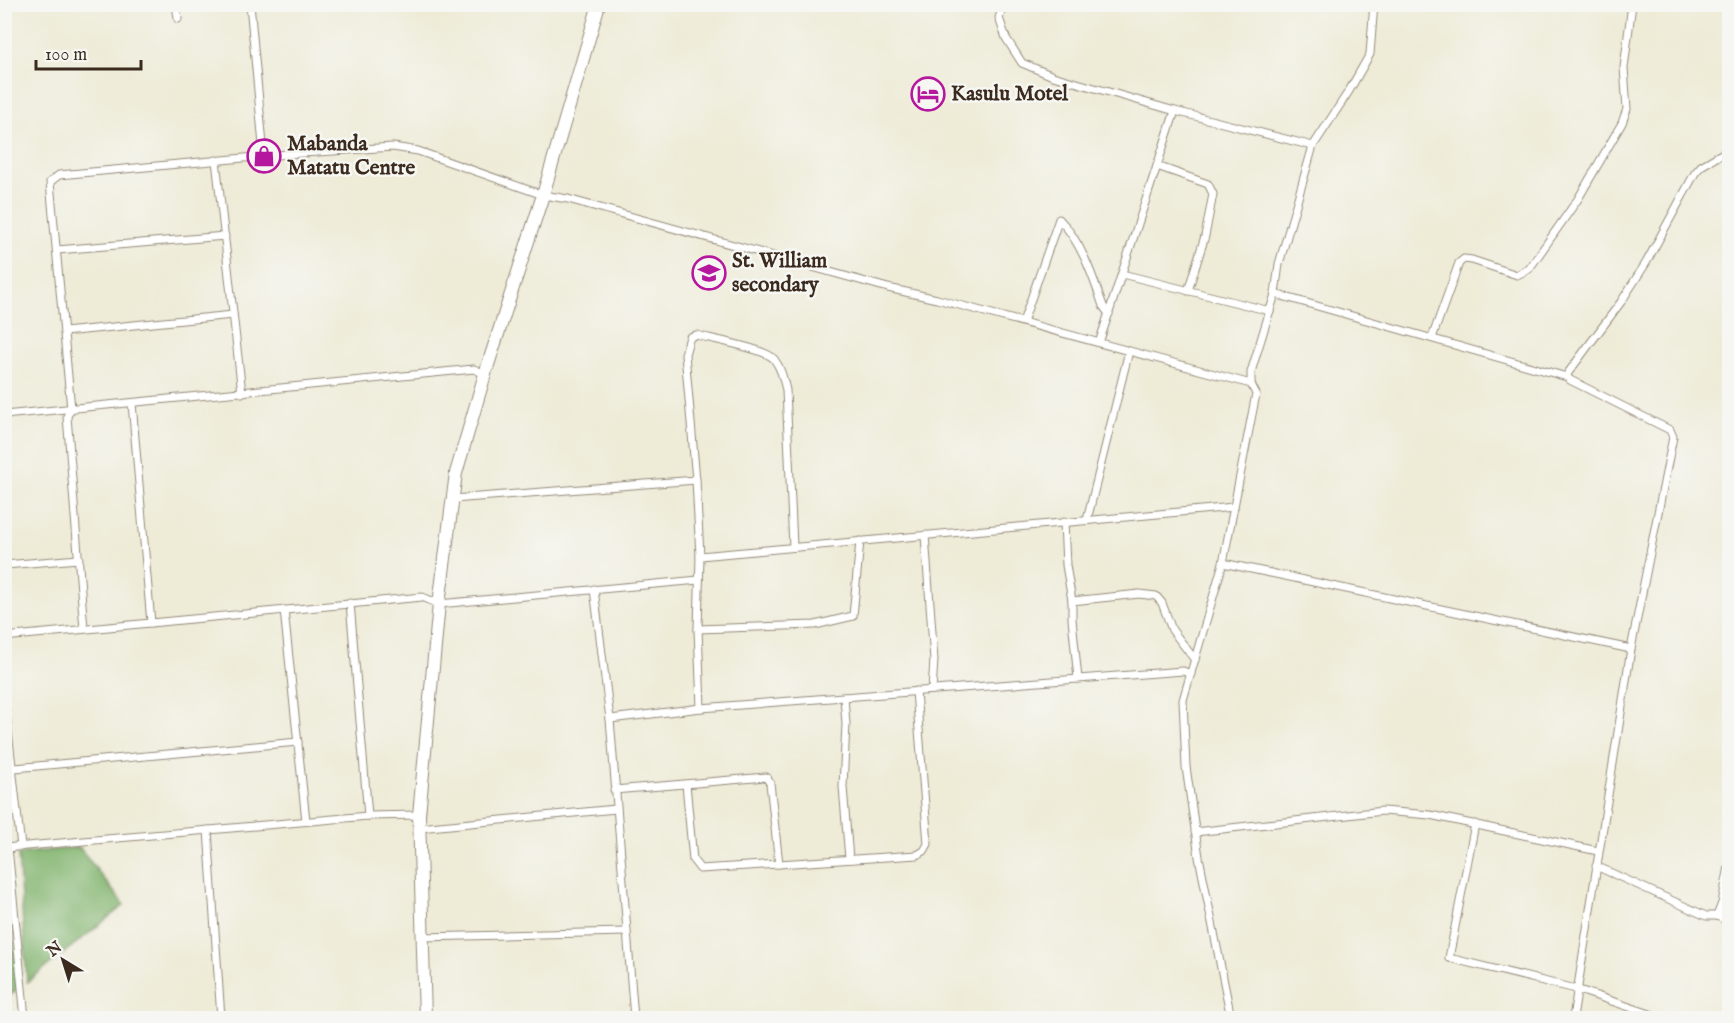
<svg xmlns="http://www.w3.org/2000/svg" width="1734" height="1023" viewBox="0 0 1734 1023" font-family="'IM FELL English',serif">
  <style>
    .forest { fill: #83b56f; stroke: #5f7046; stroke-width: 1.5 }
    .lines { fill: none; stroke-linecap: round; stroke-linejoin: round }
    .minor-casing { stroke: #948a7a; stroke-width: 9 }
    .trunk-casing { stroke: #948a7a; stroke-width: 14 }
    .minor { stroke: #fff; stroke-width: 7 }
    .trunk { stroke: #fff; stroke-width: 12 }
    .labels { text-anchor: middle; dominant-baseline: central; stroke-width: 5; stroke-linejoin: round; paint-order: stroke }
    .poi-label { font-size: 21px; font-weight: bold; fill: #3b2a1e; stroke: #f6f6f2; text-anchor: start }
  </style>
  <rect width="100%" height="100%" fill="#f6f6f2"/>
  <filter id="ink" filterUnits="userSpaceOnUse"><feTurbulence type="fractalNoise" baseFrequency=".0167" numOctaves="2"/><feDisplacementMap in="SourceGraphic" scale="12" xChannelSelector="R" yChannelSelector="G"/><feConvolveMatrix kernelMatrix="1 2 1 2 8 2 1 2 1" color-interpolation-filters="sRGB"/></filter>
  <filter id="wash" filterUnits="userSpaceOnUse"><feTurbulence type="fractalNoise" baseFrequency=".008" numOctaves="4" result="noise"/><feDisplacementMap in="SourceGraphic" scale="24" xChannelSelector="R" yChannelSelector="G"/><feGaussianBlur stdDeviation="1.35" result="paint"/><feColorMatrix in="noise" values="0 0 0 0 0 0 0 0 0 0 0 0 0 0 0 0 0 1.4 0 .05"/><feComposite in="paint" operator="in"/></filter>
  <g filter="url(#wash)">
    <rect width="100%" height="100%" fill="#eeebd7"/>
    <!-- forest -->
    <g class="forest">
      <polygon points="79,847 124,905 27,982 18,854"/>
      <polygon points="6,851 18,988 9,997 5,992"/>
    </g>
  </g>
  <g filter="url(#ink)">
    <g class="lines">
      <defs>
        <g id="minor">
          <polyline points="176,4 178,19"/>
          <polyline points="250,4 264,156"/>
          <polyline points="1004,4 999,18 1006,38 1022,63 1053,76 1175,111 1313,146"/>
          <polyline points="216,160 242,393"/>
          <polyline points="1157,166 1208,184 1213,194 1205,236 1188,291"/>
          <polyline points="57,250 225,236"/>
          <polyline points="1122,274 1270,311"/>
          <polyline points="1275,294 1567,377"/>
          <path d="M1023,322L1059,219C1081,241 1093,277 1103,306L1109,314"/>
          <polyline points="64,332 233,315"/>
          <polyline points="1432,338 1459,263 1464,259 1472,260 1517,275 1529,269 1578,199 1622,123 1627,109 1624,68 1632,4"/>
          <polyline points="1099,343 1175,111"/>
          <polyline points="1251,384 1251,372 1275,294 1279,264 1313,146 1349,91 1370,54 1374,4"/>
          <polyline points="132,403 151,623"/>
          <polyline points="4,415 474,369 485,374"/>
          <polyline points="453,499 696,480"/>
          <polyline points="1087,520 1129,351"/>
          <polyline points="1064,522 1066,565 1072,601 1072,619 1078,679"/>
          <polyline points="925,535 934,660 932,690"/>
          <polyline points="700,556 1234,507"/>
          <polyline points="1223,563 1631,649"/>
          <polyline points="4,565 79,559"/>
          <polyline points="594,589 610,719 634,1018"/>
          <polyline points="1072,601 1139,594 1156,596 1162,603 1172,630 1195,660"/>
          <polyline points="350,603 368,816"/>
          <polyline points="284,610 306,821"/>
          <polyline points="84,629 67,416 71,409 50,182 59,175 288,154 393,147 418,151 543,195 568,199 888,288 937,299 1251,384 1256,394 1223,563 1183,700 1186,767 1199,857 1231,1018"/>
          <polyline points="698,629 815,625 853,616 860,541"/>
          <polyline points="4,637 422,597 439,604 699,580"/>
          <polyline points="4,695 21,847"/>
          <polyline points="844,697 846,724 843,787 849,859"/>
          <path d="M701,708L698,629L700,556L696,480L685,354L690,337L696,335C711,339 766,349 774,359C781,368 783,378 786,390L793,547"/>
          <polyline points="610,719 701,708 1183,671 1191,674"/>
          <polyline points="4,769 298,742"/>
          <polyline points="686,784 693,860 700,869 917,855 924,851 928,844 916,691"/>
          <polyline points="614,790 766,777 770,783 779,864"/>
          <polyline points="1475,824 1449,958 1576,989 1662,1018"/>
          <polyline points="419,828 616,809"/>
          <polyline points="208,830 221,1018"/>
          <polyline points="1195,832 1383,811 1430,815 1598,851"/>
          <polyline points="4,848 368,816 419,815"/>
          <polyline points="8,848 25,1018"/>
          <polyline points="1596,866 1706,916 1717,916 1730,922"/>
          <polyline points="1717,916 1722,903 1730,861"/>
          <polyline points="422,937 626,932"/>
          <polyline points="1573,1018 1631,649 1673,437 1670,430 1570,380 1567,377 1568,373 1621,302 1646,263 1695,173 1701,166 1730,149"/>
        </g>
        <polyline id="trunk" points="425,1018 419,815 439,604 456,473 485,374 543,195 599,4"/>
      </defs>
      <!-- minor casing -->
      <use href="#minor" class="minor-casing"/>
      <!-- trunk casing -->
      <use href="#trunk" class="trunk-casing"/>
      <!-- minor -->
      <use href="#minor" class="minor"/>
      <!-- trunk -->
      <use href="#trunk" class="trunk"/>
    </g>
  </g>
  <!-- icons -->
  <defs>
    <symbol id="hotel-ring" viewBox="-11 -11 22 22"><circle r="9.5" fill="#f6f6f2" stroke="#b5179e" stroke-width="1.5"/><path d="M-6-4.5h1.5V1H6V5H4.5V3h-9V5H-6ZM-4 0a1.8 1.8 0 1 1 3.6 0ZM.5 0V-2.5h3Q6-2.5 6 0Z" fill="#b5179e"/></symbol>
    <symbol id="shop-ring" viewBox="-11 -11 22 22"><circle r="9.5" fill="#f6f6f2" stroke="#b5179e" stroke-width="1.5"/><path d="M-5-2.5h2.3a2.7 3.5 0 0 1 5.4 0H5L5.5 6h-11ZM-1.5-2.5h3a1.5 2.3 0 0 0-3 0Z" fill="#b5179e"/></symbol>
    <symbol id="school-ring" viewBox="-11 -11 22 22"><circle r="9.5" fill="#f6f6f2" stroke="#b5179e" stroke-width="1.5"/><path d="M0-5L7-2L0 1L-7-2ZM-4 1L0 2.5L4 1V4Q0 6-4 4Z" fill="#b5179e"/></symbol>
  </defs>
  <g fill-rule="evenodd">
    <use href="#hotel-ring" x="909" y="75" width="38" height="38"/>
    <use href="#shop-ring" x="245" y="137" width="38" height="38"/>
    <use href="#school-ring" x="690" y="254" width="38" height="38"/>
  </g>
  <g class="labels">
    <!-- poi labels -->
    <g class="poi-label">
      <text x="951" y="94">Kasulu Motel</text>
      <text x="287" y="144">Mabanda<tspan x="287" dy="24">Matatu Centre</tspan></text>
      <text x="732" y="261">St. William<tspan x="732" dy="24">secondary</tspan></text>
    </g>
  </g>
  <!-- margin -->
  <rect width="1734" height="1023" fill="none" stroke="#f6f6f2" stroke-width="24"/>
  <!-- north arrow -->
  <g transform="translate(63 960) rotate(322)" stroke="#f6f6f2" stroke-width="4.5" paint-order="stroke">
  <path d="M0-4.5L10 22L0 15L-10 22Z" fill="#3b2a1e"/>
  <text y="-9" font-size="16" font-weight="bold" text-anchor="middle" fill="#3b2a1e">N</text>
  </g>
  <!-- scale -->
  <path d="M36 60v9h105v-9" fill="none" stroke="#3b2a1e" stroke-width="3"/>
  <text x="45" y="60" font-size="18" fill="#3b2a1e" stroke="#f6f6f2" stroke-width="4.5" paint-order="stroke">100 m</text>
</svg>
